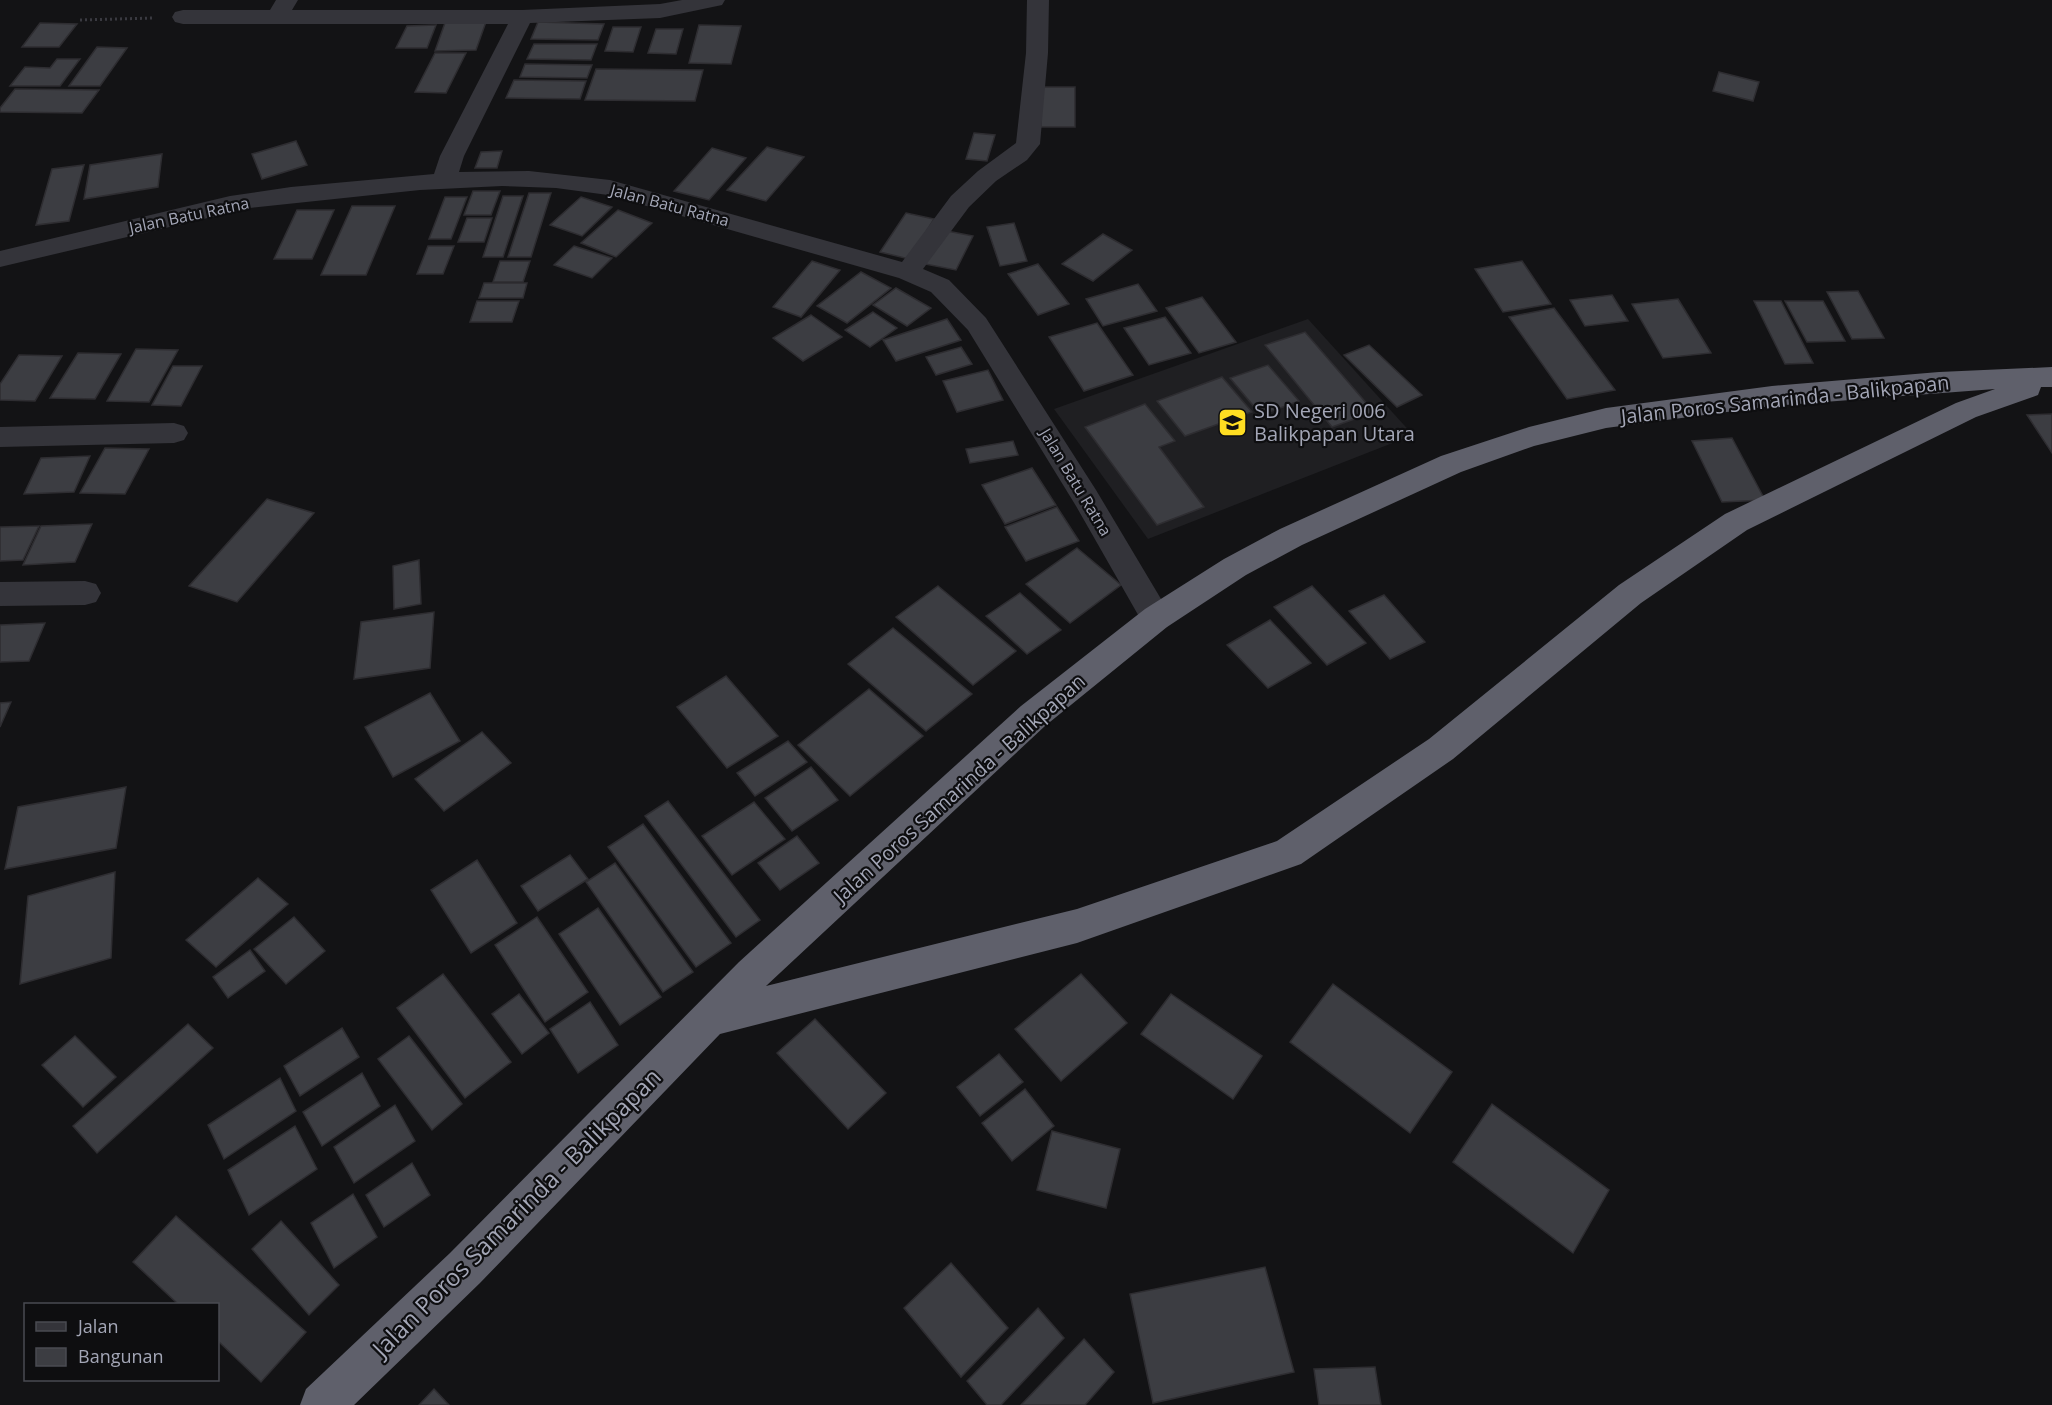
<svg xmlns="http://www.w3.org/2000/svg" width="2052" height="1405" viewBox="0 0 2052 1405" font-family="'Open Sans',sans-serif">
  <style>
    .built { fill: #1f1f22 }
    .building { fill: #3c3d42; stroke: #2e2d31; stroke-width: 1.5 }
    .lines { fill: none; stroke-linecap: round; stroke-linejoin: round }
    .path { stroke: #3a3a41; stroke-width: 3; stroke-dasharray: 2 3; stroke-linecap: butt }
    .minor { fill: #34343a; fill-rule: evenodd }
    .highway { fill: #5f606b; fill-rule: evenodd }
    .labels { text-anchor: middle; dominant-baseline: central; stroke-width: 4.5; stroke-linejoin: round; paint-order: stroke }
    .far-street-label { font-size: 16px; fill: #a3a6b6; stroke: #0e0e10 }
    .street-label { font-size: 20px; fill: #a3a6b6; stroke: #0e0e10 }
    .poi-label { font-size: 20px; fill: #a3a6b6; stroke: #0e0e10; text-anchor: start }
    .near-street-label { font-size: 24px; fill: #a3a6b6; stroke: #0e0e10 }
  </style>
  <rect width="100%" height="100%" fill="#131315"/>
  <!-- built -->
  <polygon class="built" points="1308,319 1413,435 1148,539 1054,409"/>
  <!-- building -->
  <g class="building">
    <polygon points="487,19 476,50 435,51 446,20"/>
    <polygon points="538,22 604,24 598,40 531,39"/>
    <polygon points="40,23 77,24 59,47 22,47"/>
    <polygon points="436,25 427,48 396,48 407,26"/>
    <polygon points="699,25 741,26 731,64 689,63"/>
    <polygon points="613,27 641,27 633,52 605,51"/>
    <polygon points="656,29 683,29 676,54 648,53"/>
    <polygon points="534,44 597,44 591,60 527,59"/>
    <polygon points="97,47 127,48 100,86 69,86"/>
    <polygon points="435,53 466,53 446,93 415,92"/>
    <polygon points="57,59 80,59 60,86 10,86 25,67 50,68"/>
    <polygon points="525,64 592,65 587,78 520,77"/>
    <polygon points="596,69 703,70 695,101 585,100"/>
    <polygon points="1719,72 1759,82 1753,101 1713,91"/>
    <polygon points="514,80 586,81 580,99 506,98"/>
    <rect x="1041" y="87" width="34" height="40"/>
    <polygon points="15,89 99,90 82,113 0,112 0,108"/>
    <polygon points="974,133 995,135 987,161 966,159"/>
    <polygon points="296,141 307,165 262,179 252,154"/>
    <polygon points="767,147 804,157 766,201 727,190"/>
    <polygon points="712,148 746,158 709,200 674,191"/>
    <polygon points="502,151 497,168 475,168 481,152"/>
    <polygon points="162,154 158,187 84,199 90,165"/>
    <polygon points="84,165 69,221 36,225 52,169"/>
    <polygon points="473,191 500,191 491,215 464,215"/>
    <polygon points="529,193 551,193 531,257 508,257"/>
    <polygon points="503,196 523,196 503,257 483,257"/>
    <polygon points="445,197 467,197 451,239 429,239"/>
    <polygon points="581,197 612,207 582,236 550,225"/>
    <polygon points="352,206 395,206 366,275 321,275"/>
    <polygon points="297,210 334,210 312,259 274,259"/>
    <polygon points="618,210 652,223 616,257 581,243"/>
    <polygon points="906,213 934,219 909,259 880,252"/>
    <polygon points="467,218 492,218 484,242 458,242"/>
    <polygon points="1014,223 1027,261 1000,266 987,227"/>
    <polygon points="942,230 973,236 956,270 925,264"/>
    <polygon points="1103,234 1132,250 1093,281 1062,264"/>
    <polygon points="428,246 454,246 443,274 417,274"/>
    <polygon points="574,246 612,258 592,278 554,265"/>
    <polygon points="500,261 530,261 523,282 493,282"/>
    <polygon points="812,261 840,270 801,317 773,307"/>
    <polygon points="1522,261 1551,304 1503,312 1475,269"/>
    <polygon points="1038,264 1069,304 1038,315 1008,274"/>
    <polygon points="861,272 891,288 847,323 817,306"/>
    <polygon points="484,283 527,283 523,298 479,298"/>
    <polygon points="1138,284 1157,311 1103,326 1086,299"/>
    <polygon points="896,288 931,308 907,326 873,305"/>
    <polygon points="1858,291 1884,338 1852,339 1827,292"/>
    <polygon points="1612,295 1628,321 1585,326 1570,300"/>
    <polygon points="1202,297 1236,342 1199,353 1166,308"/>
    <polygon points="1678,299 1711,353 1663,358 1632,304"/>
    <polygon points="477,301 519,301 512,322 470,322"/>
    <polygon points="1754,301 1781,301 1813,363 1785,364"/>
    <polygon points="1785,301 1823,301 1845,341 1807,342"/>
    <polygon points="1554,308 1615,390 1567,399 1509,317"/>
    <polygon points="873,312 897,328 870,347 845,330"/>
    <polygon points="811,315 842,337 803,361 773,338"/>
    <polygon points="1165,317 1191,353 1149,365 1124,328"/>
    <polygon points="947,319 961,340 896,361 883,340"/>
    <polygon points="1097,323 1133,375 1084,391 1049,337"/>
    <polygon points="1305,332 1374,412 1332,427 1265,345"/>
    <polygon points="1369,345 1422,395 1397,407 1344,355"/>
    <polygon points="961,347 972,364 936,375 926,357"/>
    <polygon points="136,349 178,350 149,402 107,401"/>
    <polygon points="78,353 121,354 95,399 50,398"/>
    <polygon points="19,355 62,356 35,401 0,400 0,384"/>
    <polygon points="1268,365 1299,401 1261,415 1230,378"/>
    <polygon points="173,366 202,366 181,406 152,405"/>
    <polygon points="988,370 1003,400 957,412 943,381"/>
    <polygon points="1222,377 1252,412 1185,436 1157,401"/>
    <polygon points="1145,404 1175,441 1159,447 1204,507 1157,525 1085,427"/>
    <polygon points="2052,414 2052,453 2027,415"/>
    <polygon points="1732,438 1765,500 1722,502 1692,441"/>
    <polygon points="1013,441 1018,455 970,463 966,449"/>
    <polygon points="105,448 149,449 125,494 80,493"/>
    <polygon points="90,456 74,492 24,494 41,458"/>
    <polygon points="1032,468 1056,505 1005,524 982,485"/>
    <polygon points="267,499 314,513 237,602 189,586"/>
    <polygon points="1057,507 1079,541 1026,561 1005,527"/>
    <polygon points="92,524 75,562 23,565 41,526"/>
    <polygon points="39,526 23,560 0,561 0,527"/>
    <polygon points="1077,548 1121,585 1070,623 1026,584"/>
    <polygon points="419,560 421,604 394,609 393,566"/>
    <polygon points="938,586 1016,651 973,685 896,617"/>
    <polygon points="1312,586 1366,643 1327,665 1274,607"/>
    <polygon points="1020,593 1061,630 1027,654 986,616"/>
    <polygon points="1384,595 1425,642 1390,659 1349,611"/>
    <polygon points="434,612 430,668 354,679 361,622"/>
    <polygon points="1270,620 1311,663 1268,688 1227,645"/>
    <polygon points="45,623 29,661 0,662 0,625"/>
    <polygon points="893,628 972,694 926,731 848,664"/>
    <polygon points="726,676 778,736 727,768 677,707"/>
    <polygon points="869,689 923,736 850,796 798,745"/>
    <polygon points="430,693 460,741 393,777 365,727"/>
    <polygon points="11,702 0,727 0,703"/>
    <polygon points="482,732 511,763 444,811 415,779"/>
    <polygon points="788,741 807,762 755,796 737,773"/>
    <polygon points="811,767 838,800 792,831 765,798"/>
    <polygon points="126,787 116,848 5,869 18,807"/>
    <polygon points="668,801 760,920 736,937 645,816"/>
    <polygon points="754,802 785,839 732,875 702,836"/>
    <polygon points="643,824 731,943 696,967 608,847"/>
    <polygon points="797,836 819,863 780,890 758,863"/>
    <polygon points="570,855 588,879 538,911 521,886"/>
    <polygon points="477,860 517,923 471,953 431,890"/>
    <polygon points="615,863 693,972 663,992 586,882"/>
    <polygon points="115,872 111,958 20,984 28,896"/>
    <polygon points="258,878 288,904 216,967 186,940"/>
    <polygon points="598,908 661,997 620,1025 559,934"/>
    <polygon points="294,917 325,951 286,984 254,949"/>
    <polygon points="537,917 588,992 545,1022 495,945"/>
    <polygon points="250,950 265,971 228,998 213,977"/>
    <polygon points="443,974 511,1062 465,1098 397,1008"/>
    <polygon points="1081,974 1127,1023 1061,1081 1015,1029"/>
    <polygon points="1333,984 1452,1072 1410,1133 1290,1042"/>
    <polygon points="519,994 549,1033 522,1054 492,1014"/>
    <polygon points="1171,994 1262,1056 1233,1099 1141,1034"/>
    <polygon points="590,1002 618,1045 578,1073 550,1029"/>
    <polygon points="815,1019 886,1093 848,1129 777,1053"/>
    <polygon points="188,1024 213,1048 97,1153 73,1126"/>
    <polygon points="342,1028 359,1057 300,1096 284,1066"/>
    <polygon points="75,1036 116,1077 83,1107 42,1065"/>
    <polygon points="409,1036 462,1104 432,1130 378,1059"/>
    <polygon points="999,1054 1023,1082 980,1116 957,1087"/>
    <polygon points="362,1073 380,1106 322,1146 303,1112"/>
    <polygon points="280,1078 296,1111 224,1159 208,1125"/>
    <polygon points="1025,1089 1054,1126 1012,1161 982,1123"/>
    <polygon points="1492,1104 1609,1190 1573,1253 1453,1162"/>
    <polygon points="395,1105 415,1141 354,1183 334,1147"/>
    <polygon points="295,1126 317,1169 249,1215 228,1170"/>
    <polygon points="1052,1131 1120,1149 1106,1208 1037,1190"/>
    <polygon points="412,1163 430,1195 384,1227 366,1195"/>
    <polygon points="353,1194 377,1237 334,1268 311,1223"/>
    <polygon points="176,1216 306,1332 261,1382 218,1341 218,1304 178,1304 133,1262"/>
    <polygon points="281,1221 339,1285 309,1315 252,1249"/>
    <polygon points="951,1263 1008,1328 961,1377 904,1308"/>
    <polygon points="1265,1267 1294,1372 1153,1403 1130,1294"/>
    <polygon points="1038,1308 1064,1338 1001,1405 987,1405 967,1381"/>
    <polygon points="1084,1339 1114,1372 1085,1405 1021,1405"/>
    <polygon points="1375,1367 1381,1405 1319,1405 1314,1369"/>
    <polygon points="434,1389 449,1405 419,1405"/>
  </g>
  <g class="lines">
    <!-- path -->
    <polyline class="path" points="80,20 154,18"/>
    <!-- minor -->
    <g class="minor">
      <polygon points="276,0 298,0 292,10 522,10 660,4 682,0 725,0 722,5 660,18 530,23 464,156 459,172 529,171 610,180 902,262 951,196 978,171 1016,143 1026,53 1027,0 1049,0 1048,53 1040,144 1027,160 996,181 969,207 923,269 949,280 986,318 1096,490 1167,609 1172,618 1167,627 1156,631 1145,627 1076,506 968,330 931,292 899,278 608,195 556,188 502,186 420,190 250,208 0,267 0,251 230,196 291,187 434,174 440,156 508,24 183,24 175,22 172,17 175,12 183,10 270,10"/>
      <polygon points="174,423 184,426 188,433 184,440 174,443 0,447 0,427"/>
      <polygon points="85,581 96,584 101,593 96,602 85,605 0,606 0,582"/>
    </g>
    <!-- highway -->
    <path class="highway" d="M2052,367V387H2041L2038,395L1976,417L1747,530L1641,603L1453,759L1301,864L1077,943L720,1034L480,1283L354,1405H300L306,1389L450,1253L739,962L1021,706L1145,609L1224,559L1280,529L1441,456L1529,427L1606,408L1772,386L1939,372ZM1995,389L1956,403L1725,514L1619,585L1429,739L1277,841L1077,909L766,986L1045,726L1167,627L1246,575L1302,545L1461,472L1534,446L1606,428L1772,406Z"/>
  </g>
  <!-- icons -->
  <defs>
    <symbol id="school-square" viewBox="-11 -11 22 22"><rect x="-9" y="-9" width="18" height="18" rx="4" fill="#fedd22" stroke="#0e0e10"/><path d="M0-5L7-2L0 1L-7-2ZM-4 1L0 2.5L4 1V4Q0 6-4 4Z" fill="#111"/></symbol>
  </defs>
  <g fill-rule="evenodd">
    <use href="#school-square" x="1216" y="406" width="33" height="33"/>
  </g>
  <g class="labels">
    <!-- far-street labels -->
    <g class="far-street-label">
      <text transform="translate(670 205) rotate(15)">Jalan Batu Ratna</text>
      <text transform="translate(189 215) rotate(-12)">Jalan Batu Ratna</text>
      <text transform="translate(1076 482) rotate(59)">Jalan Batu Ratna</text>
    </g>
    <!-- street labels -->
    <g class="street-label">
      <text transform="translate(1785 399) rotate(-6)">Jalan Poros Samarinda - Balikpapan</text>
      <text transform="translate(959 788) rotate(-42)">Jalan Poros Samarinda - Balikpapan</text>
    </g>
    <!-- poi labels -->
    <g class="poi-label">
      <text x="1254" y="410">SD Negeri 006<tspan x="1254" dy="23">Balikpapan Utara</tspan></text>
    </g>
    <!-- near-street labels -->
    <g class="near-street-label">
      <text transform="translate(516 1212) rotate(-45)">Jalan Poros Samarinda - Balikpapan</text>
    </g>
  </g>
  <!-- legend -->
  <rect x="24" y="1303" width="195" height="78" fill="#0e0e10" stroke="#4a4b52" stroke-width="1.5"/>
  <rect x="36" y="1322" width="30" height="9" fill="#34343a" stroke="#4a4b52" stroke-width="1.5"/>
  <text x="78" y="1333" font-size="18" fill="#a3a6b6">Jalan</text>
  <rect x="36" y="1348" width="30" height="18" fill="#3c3d42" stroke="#4a4b52" stroke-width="1.5"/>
  <text x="78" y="1363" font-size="18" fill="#a3a6b6">Bangunan</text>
</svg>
